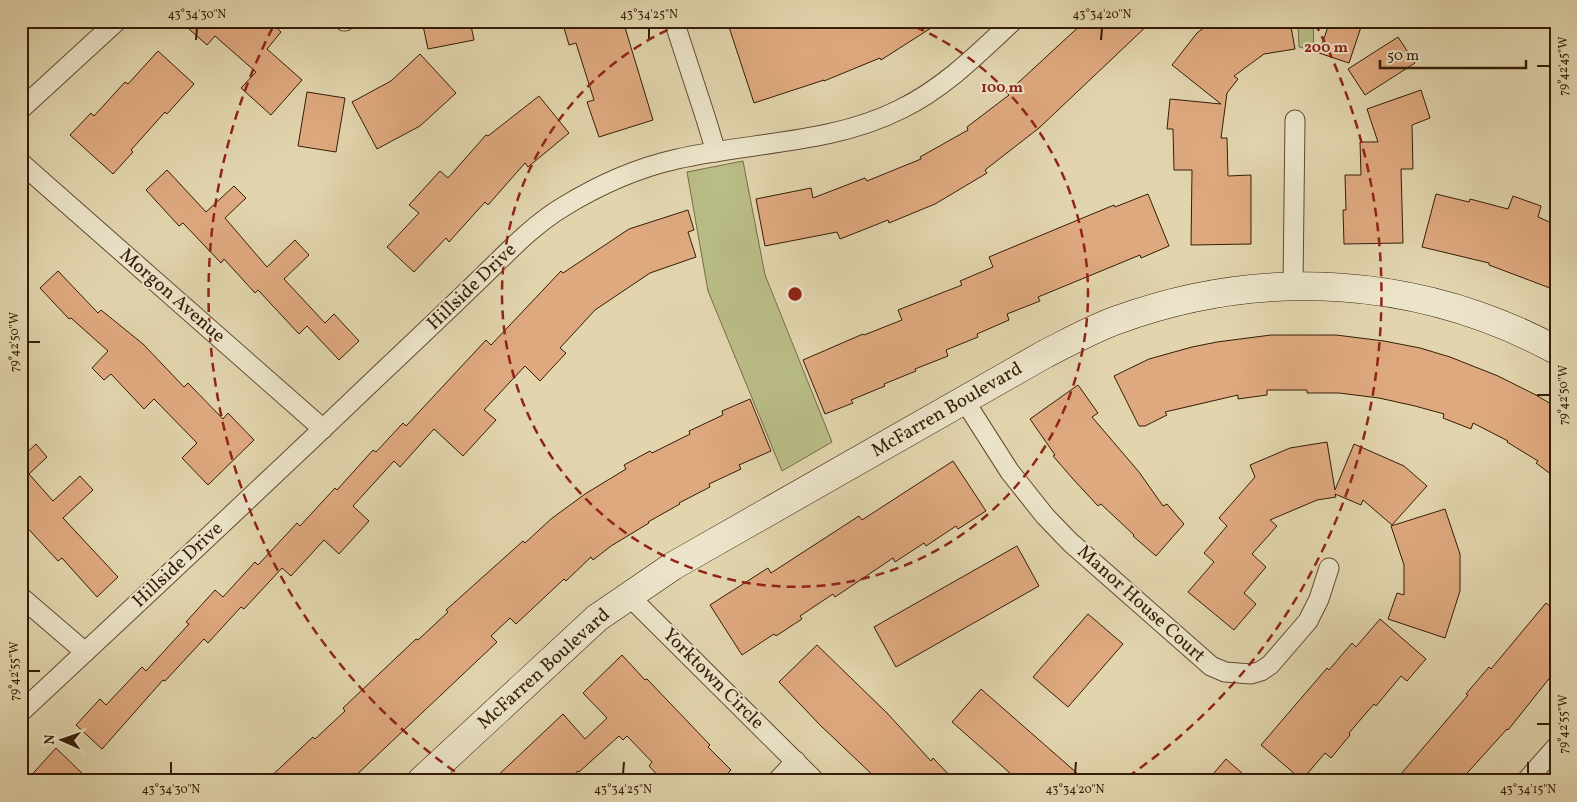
<svg xmlns="http://www.w3.org/2000/svg" width="1577" height="802" viewBox="0 0 1577 802" font-family="Vollkorn,serif">
  <style>
    .green { fill: #b9bc86; stroke: #766c46 }
    .building { fill: #dfa97f; stroke: #341d07 }
    .lines { fill: none; stroke-linecap: round; stroke-linejoin: round }
    .street-casing { stroke: #604b31; stroke-width: 21 }
    .secondary-casing { stroke: #341d07; stroke-width: 29 }
    .street { stroke: #ece4ca; stroke-width: 19 }
    .secondary { stroke: #ece4ca; stroke-width: 28 }
    .ticks { fill: none; stroke: #341d07; stroke-width: 2 }
    .ring { fill: none; stroke: #8f2418; stroke-width: 2.5; stroke-dasharray: 9 6 }
    .labels { text-anchor: middle; dominant-baseline: central; stroke-width: 4; stroke-linejoin: round; paint-order: stroke }
    .street-label { font-size: 19px; fill: #341d07; stroke: #ece4ca }
    .centre { fill: #8f2418; stroke: #ece4ca; stroke-width: 2.5 }
    .ring-label { font-size: 15px; text-anchor: middle; font-weight: bold; fill: #8f2418; stroke: #ece4ca; stroke-width: 4; stroke-linejoin: round; paint-order: stroke }
    .neatline { fill: none; stroke: #341d07; stroke-width: 2 }
    .ticks-label { font-size: 12px; text-anchor: middle; fill: #341d07 }
  </style>
  <rect width="100%" height="100%" fill="#e2d5ae"/>
  <filter id="stains"><feTurbulence type="fractalNoise" baseFrequency=".004" numOctaves="4"/><feColorMatrix values="0 0 0 0 .2 0 0 0 0 .09 0 0 0 0 .02 0 0 0 .5 -.17"/></filter>
  <radialGradient id="worn" r=".72"><stop offset=".6" stop-color="#630" stop-opacity="0"/><stop offset="1" stop-color="#630" stop-opacity=".3"/></radialGradient>
  <!-- green -->
  <g class="green">
    <polygon points="1298,21 1313,21 1314,50 1299,47"/>
    <polygon points="743,161 765,275 832,442 782,471 708,291 687,172"/>
  </g>
  <!-- building -->
  <g class="building">
    <polygon points="180,21 270,21 281,32 267,49 302,80 271,115 241,88 256,72 215,36 207,45"/>
    <polygon points="422,21 470,21 474,40 428,49"/>
    <polygon points="562,21 623,21 653,120 599,137 587,102 594,100 576,43 569,45"/>
    <polygon points="727,21 942,21 881,60 880,58 824,81 824,80 754,103"/>
    <polygon points="1085,21 1152,21 1039,128 985,170 987,173 935,204 889,223 888,220 840,239 837,232 765,246 756,199 811,188 813,198 865,178 867,181 921,159 920,157 968,130 967,127 1009,95 1007,93"/>
    <polygon points="1213,21 1290,21 1295,49 1264,54 1234,76 1238,79 1227,93 1221,138 1227,138 1228,176 1251,175 1251,244 1191,245 1192,170 1174,170 1173,129 1167,129 1170,99 1221,104 1172,65 1197,33"/>
    <polygon points="1330,21 1363,21 1349,63 1319,53"/>
    <polygon points="1398,37 1415,63 1365,95 1348,69"/>
    <polygon points="158,51 194,84 167,114 165,112 131,150 133,152 113,174 70,135 91,113 94,116 125,82 128,84"/>
    <polygon points="420,54 456,93 420,126 377,149 352,102 391,81"/>
    <polygon points="1421,90 1430,118 1412,125 1413,169 1401,169 1403,243 1344,244 1343,210 1346,210 1345,175 1361,175 1360,142 1378,142 1367,109"/>
    <polygon points="307,92 345,98 336,152 298,146"/>
    <polygon points="539,96 569,133 528,167 525,163 488,205 485,202 449,242 446,238 414,272 387,247 419,213 409,205 440,171 448,178 486,135 488,136"/>
    <polygon points="167,170 206,212 234,186 246,198 225,218 267,267 295,240 309,255 284,279 325,323 334,314 359,341 339,360 307,326 299,334 258,290 255,293 224,259 221,263 183,223 179,226 146,190"/>
    <polygon points="1148,194 1169,246 1141,258 1140,255 1038,297 1040,301 1007,314 1009,320 977,334 978,337 946,350 948,356 915,369 916,371 884,384 885,386 851,400 853,403 825,414 803,360 863,334 864,335 902,320 898,310 962,285 960,281 993,267 989,257 1114,205 1115,207"/>
    <polygon points="1436,194 1469,202 1470,199 1508,209 1513,196 1541,206 1538,217 1556,225 1556,274 1550,288 1489,265 1489,263 1422,247"/>
    <polygon points="688,210 694,230 688,232 696,257 650,273 595,310 560,348 566,353 540,381 525,366 484,410 496,420 463,456 434,429 400,467 394,461 353,506 369,521 339,554 324,540 291,576 282,568 244,609 241,607 208,643 204,639 165,681 163,680 102,749 76,725 100,699 106,705 142,667 146,671 189,624 186,622 215,590 223,597 255,562 258,565 297,523 300,526 335,488 337,490 373,450 376,452 403,423 406,426 486,340 491,345 561,271 563,273 629,229"/>
    <polygon points="58,271 98,313 101,310 143,344 184,387 188,383 223,419 228,413 254,440 208,485 182,458 197,443 154,399 144,409 111,374 104,380 92,368 108,351 71,318 69,319 40,288"/>
    <polygon points="1271,335 1336,335 1384,341 1420,348 1450,357 1498,376 1536,395 1556,407 1556,478 1536,463 1538,461 1507,442 1508,441 1473,423 1471,429 1443,418 1444,414 1415,406 1379,398 1339,393 1307,393 1307,390 1267,390 1267,395 1238,399 1238,395 1165,412 1167,415 1145,426 1139,426 1114,376 1149,359 1192,347 1217,342"/>
    <polygon points="1078,385 1098,413 1092,417 1139,472 1163,506 1167,504 1184,524 1156,556 1133,536 1134,535 1101,504 1098,506 1073,479 1053,456 1055,455 1030,419"/>
    <polygon points="750,399 771,451 739,465 741,469 709,484 710,487 679,503 680,504 648,522 649,523 611,546 593,560 591,557 566,581 564,579 516,624 510,618 491,636 497,642 350,781 266,781 313,737 315,739 345,711 343,708 416,639 418,640 448,612 446,610 523,541 525,543 551,519 585,494 626,469 624,465 650,451 652,453 690,434 689,431 723,415 722,411"/>
    <polygon points="1327,442 1335,490 1354,444 1404,466 1427,486 1392,525 1363,500 1361,505 1335,494 1336,497 1317,500 1270,520 1277,526 1252,554 1266,567 1244,593 1256,604 1234,630 1188,592 1214,562 1204,553 1227,526 1219,518 1255,477 1250,465 1290,448"/>
    <polygon points="36,444 47,457 29,474 53,501 80,476 93,490 63,518 118,577 97,597 62,558 58,561 21,521 21,458"/>
    <polygon points="953,461 986,511 958,529 956,526 926,546 924,543 895,562 893,558 835,597 833,594 800,616 802,619 776,636 774,634 742,655 710,605 768,568 771,573 859,516 862,520"/>
    <polygon points="1445,509 1460,554 1460,591 1445,638 1388,619 1397,593 1404,595 1404,565 1391,526"/>
    <polygon points="1017,546 1039,586 896,667 874,627"/>
    <polygon points="1546,603 1556,611 1556,670 1508,730 1507,729 1460,781 1395,781 1468,695 1466,694 1477,681 1489,667 1491,669"/>
    <polygon points="1088,614 1123,644 1068,707 1033,677"/>
    <polygon points="1380,619 1426,659 1407,681 1401,676 1376,706 1374,704 1349,733 1350,735 1331,758 1325,753 1302,780 1261,745 1327,668 1329,670 1352,643 1356,647"/>
    <polygon points="817,645 887,713 931,761 933,758 955,781 879,781 820,725 779,682"/>
    <polygon points="622,655 645,680 647,679 710,745 708,747 731,770 720,781 663,781 649,766 652,762 627,736 623,740 619,736 579,772 578,771 567,781 492,781 563,714 585,739 607,718 583,693"/>
    <polygon points="981,689 1086,781 1019,781 952,722"/>
    <polygon points="56,748 90,781 26,781"/>
    <polygon points="1226,759 1251,781 1207,781"/>
  </g>
  <g class="lines">
    <defs>
      <g id="street">
        <polyline points="344,21 345,21"/>
        <polyline points="674,21 706,119 716,152"/>
        <polyline points="21,109 117,21"/>
        <polyline points="21,163 323,429"/>
        <polyline points="1293,285 1295,120"/>
        <polyline points="964,400 1010,472 1045,516 1070,542 1211,666 1225,672 1251,674 1261,671 1270,665 1308,621 1319,599 1329,568"/>
        <polyline points="629,596 815,781"/>
        <polyline points="21,597 85,652"/>
        <path d="M21,712C140,601 258,491 375,379C411,345 447,311 483,276C508,252 533,225 563,207C597,186 637,168 677,159C751,142 832,144 901,109C944,88 978,54 1013,21"/>
        <polyline points="777,781 796,761"/>
        <polyline points="1526,781 1556,747"/>
      </g>
      <path id="secondary" d="M421,781L597,618L673,566L1045,354C1069,342 1092,329 1117,320C1262,267 1419,276 1556,350"/>
    </defs>
    <!-- street casing -->
    <use href="#street" class="street-casing"/>
    <!-- secondary casing -->
    <use href="#secondary" class="secondary-casing"/>
    <!-- street -->
    <use href="#street" class="street"/>
    <!-- secondary -->
    <use href="#secondary" class="secondary"/>
  </g>
  <!-- ticks -->
  <path class="ticks" d="M196,40L197,28M649,40V28M1101,40L1102,28M1537,66H1550M28,342H40M1537,395H1550M28,671H40M1537,724H1550M171,774V762M623,774L624,762M1075,774L1076,762M1528,774V762"/>
  <!-- distance rings -->
  <g class="ring">
    <path d="M902 21A293 293 0 1 1 688 21"/>
    <path d="M467 780A586 586 0 0 1 275 23M1315 23A586 586 0 0 1 1123 780"/>
  </g>
  <g class="labels">
    <!-- street labels -->
    <g class="street-label">
      <text transform="translate(472 287) rotate(-44)">Hillside Drive</text>
      <text transform="translate(172 296) rotate(41)">Morgon Avenue</text>
      <text transform="translate(947 410) rotate(-30)">McFarren Boulevard</text>
      <text transform="translate(178 565) rotate(-43)">Hillside Drive</text>
      <text transform="translate(1141 604) rotate(42)">Manor House Court</text>
      <text transform="translate(544 669) rotate(-42)">McFarren Boulevard</text>
      <text transform="translate(713 679) rotate(45)">Yorktown Circle</text>
    </g>
  </g>
  <circle cx="795" cy="294" r="8" class="centre"/>
  <g class="ring-label">
    <text x="1326" y="52">200 m</text>
    <text x="1002" y="92">100 m</text>
  </g>
  <!-- margin -->
  <rect width="1577" height="802" fill="none" stroke="#e2d5ae" stroke-width="55"/>
  <!-- north arrow -->
  <g transform="translate(62 740) rotate(272)" stroke="#ece4ca" stroke-width="4" paint-order="stroke">
  <path d="M0-4L9 19L0 12L-9 19Z" fill="#341d07"/>
  <text y="-8" font-size="14" font-weight="bold" text-anchor="middle" fill="#341d07">N</text>
  </g>
  <!-- scale -->
  <path d="M1380 60v8h146v-8" fill="none" stroke="#341d07" stroke-width="2.5"/>
  <text x="1387" y="60" font-size="15" fill="#341d07" stroke="#ece4ca" stroke-width="4" paint-order="stroke">50 m</text>
  <rect x="28" y="28" width="1522" height="746" class="neatline"/>
  <g class="ticks-label">
    <text x="197" y="18">43°34'30"N</text>
    <text x="649" y="18">43°34'25"N</text>
    <text x="1102" y="18">43°34'20"N</text>
    <text transform="translate(1563 66) rotate(-90)" y="4">79°42'45"W</text>
    <text transform="translate(14 342) rotate(-90)" y="4">79°42'50"W</text>
    <text transform="translate(1563 395) rotate(-90)" y="4">79°42'50"W</text>
    <text transform="translate(14 671) rotate(-90)" y="4">79°42'55"W</text>
    <text transform="translate(1563 724) rotate(-90)" y="4">79°42'55"W</text>
    <text x="171" y="793">43°34'30"N</text>
    <text x="623" y="793">43°34'25"N</text>
    <text x="1075" y="793">43°34'20"N</text>
    <text x="1528" y="793">43°34'15"N</text>
  </g>
  <rect width="100%" height="100%" filter="url(#stains)"/>
  <rect width="100%" height="100%" fill="url(#worn)"/>
</svg>
